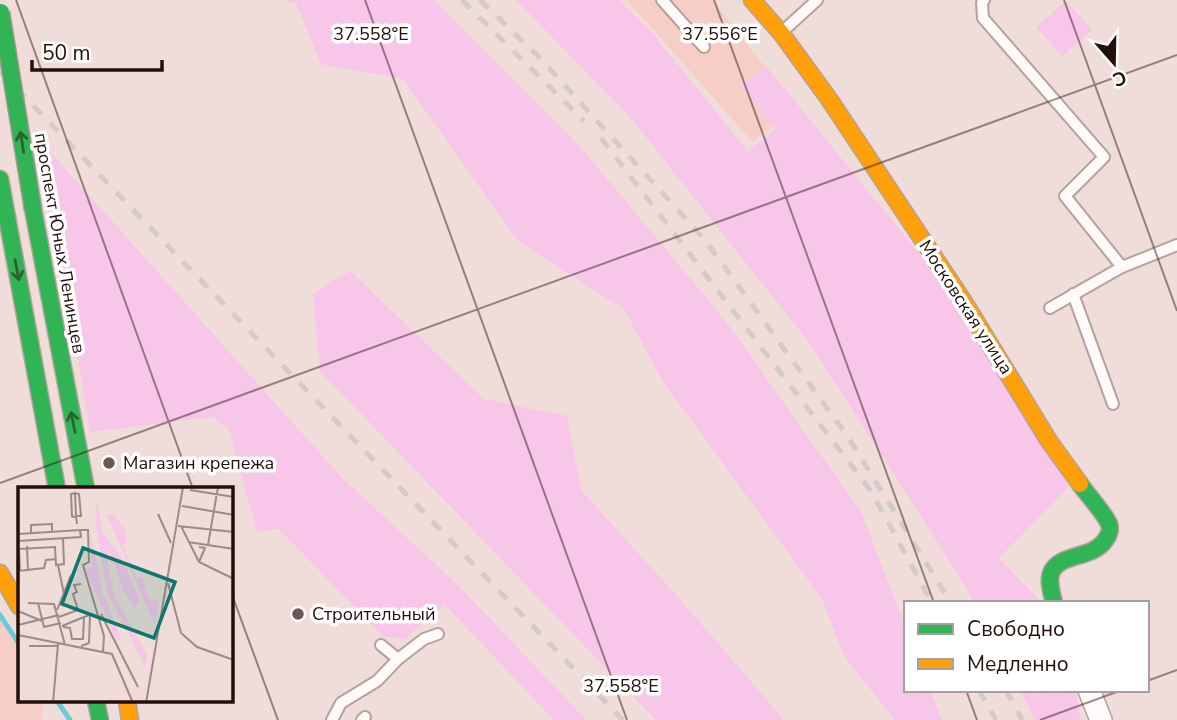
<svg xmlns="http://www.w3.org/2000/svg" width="1177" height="720" viewBox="0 0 1177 720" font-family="'Nunito Sans',sans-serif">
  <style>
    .built { fill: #f6cec6 }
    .green { fill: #f8c6e8 }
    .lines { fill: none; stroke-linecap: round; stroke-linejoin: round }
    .stream { stroke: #69cada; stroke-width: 5 }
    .lane-casing { stroke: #b5a19d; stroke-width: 14 }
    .street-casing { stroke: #b5a19d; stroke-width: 24 }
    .fast-casing { stroke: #b5a19d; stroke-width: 19 }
    .slow-casing { stroke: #b5a19d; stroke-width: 19 }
    .lane { stroke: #fdfaf9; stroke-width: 10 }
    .street { stroke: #fdfaf9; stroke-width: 21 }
    .fast { stroke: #30b455; stroke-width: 16 }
    .slow { stroke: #ff9f0a; stroke-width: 16 }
    .rail { stroke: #d1cbca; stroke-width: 5; stroke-dasharray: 12 12; stroke-linecap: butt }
    .fast-bridge-casing { stroke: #a6988d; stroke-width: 19; stroke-linecap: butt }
    .fast-bridge { stroke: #30b455; stroke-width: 16 }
    .oneway { stroke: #2a6230 }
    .ticks { fill: none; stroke: #240f0b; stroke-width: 2; stroke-opacity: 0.45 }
    .poi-dot { fill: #6b5753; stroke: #fff; stroke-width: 2.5 }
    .labels { text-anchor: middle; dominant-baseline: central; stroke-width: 7; stroke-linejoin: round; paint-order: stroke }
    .street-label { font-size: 18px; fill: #240f0b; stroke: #fff }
    .poi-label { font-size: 18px; fill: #240f0b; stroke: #fff; text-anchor: start }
    .inset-road { fill: none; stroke: #9e8a86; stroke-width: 2 }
    .view { fill: #0f766e; fill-opacity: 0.15; stroke: #0f766e; stroke-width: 3.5 }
    .inset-edge { fill: none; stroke: #240f0b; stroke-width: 3.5 }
    .ticks-label { font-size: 18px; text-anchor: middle; fill: #240f0b; stroke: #fff; stroke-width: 7; stroke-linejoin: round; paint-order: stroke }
  </style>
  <rect width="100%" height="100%" fill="#f0dcd8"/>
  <!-- built -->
  <g class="built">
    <polygon points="627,0 713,0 796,107 753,142"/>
    <polygon points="0,611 19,644 19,701 44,701 41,720 0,720"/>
  </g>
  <!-- green -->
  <g class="green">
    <polygon points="284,0 434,0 575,141 725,320 861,512 906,628 906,690 930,690 942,720 895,720 844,656 822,599 662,380 624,309 518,241 403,79 321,64 296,3"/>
    <polygon points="516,0 618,0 650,30 748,152 776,128 739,85 766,66 952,294 1069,487 999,558 1042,603 974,603 963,582 809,342 630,117"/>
    <polygon points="1066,1 1092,30 1062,56 1036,27"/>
    <polygon points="44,145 342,478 461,588 586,720 554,720 445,605 404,639 383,636 279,529 257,532 229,429 212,417 90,432"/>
    <polygon points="350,271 484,399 567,416 581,490 677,596 784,720 656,720 320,371 313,294"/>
    <polygon points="1020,690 1076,690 1080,720 1035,720"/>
  </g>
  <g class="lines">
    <!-- stream -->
    <g class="stream">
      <polyline points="0,615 19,644"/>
      <polyline points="57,701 70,720"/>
    </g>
    <defs>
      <g id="lane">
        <polyline points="662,0 704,47"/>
        <polyline points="984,0 982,3 983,18 1104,157 1065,196 1122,267 1050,308"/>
        <polyline points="783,31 817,0"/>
        <polyline points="1122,267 1177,245"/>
        <polyline points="1073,294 1113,404"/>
        <polyline points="381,645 398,659"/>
        <polyline points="332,720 341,703 377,681 398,659 424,639 438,634"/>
        <polyline points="362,720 365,717"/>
      </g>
      <polyline id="street" points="1089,690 1101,720"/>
      <g id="fast">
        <polyline points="0,179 57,489"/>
        <polyline points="33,209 86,489"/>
        <path d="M1054,603C1052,593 1047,581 1052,571C1061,553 1094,559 1106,539C1109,535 1111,529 1109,524C1106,515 1086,493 1080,484"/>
        <polyline points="96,701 100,720"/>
      </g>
      <g id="slow">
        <polyline points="752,0 781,33 829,99 964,302 1049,441 1080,484"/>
        <polyline points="0,573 19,606"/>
        <polyline points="127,701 130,720"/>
      </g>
    </defs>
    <!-- lane casing -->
    <use href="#lane" class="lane-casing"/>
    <!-- street casing -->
    <use href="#street" class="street-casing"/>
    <!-- fast casing -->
    <use href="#fast" class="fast-casing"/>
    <!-- slow casing -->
    <use href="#slow" class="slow-casing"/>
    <!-- lane -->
    <use href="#lane" class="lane"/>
    <!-- street -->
    <use href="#street" class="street"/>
    <!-- fast -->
    <use href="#fast" class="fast"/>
    <!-- slow -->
    <use href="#slow" class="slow"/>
    <!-- rail -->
    <g class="rail">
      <polyline points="462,0 584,121"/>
      <polyline points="480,0 538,56 705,240 848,437 951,603"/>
      <polyline points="0,71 623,720"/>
      <polyline points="601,138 871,491 932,603"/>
      <polyline points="979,690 996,720"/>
      <polyline points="1006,690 1022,720"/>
    </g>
    <defs>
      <polyline id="fast-bridge" points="1,12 33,209"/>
    </defs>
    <!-- fast-bridge casing -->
    <use href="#fast-bridge" class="fast-bridge-casing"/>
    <!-- fast-bridge -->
    <use href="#fast-bridge" class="fast-bridge"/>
  </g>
  <!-- one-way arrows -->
  <defs><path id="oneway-shaft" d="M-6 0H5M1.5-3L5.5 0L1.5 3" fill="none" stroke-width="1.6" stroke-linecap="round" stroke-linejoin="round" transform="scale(1.75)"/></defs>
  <g class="oneway">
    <use href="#oneway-shaft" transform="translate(22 142) rotate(-99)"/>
    <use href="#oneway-shaft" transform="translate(17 270) rotate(79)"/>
    <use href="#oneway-shaft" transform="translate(73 422) rotate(-101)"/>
  </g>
  <!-- ticks -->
  <path class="ticks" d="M16,0L193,489M365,0L627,720M714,0L934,603M1064,0L1177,311M0,483L1177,55M231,592L278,720M1147,681L1177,670M966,690L977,720M1040,720L1122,690"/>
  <!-- markers -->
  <g class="poi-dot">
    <circle cx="109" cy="463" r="7"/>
    <circle cx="298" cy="614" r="7"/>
  </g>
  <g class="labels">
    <!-- street labels -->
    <g class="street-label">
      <text transform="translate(60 243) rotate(80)">проспект Юных Ленинцев</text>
      <text transform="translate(966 307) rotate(57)">Московская улица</text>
    </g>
    <!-- poi labels -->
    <g class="poi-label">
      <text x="123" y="463">Магазин крепежа</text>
      <text x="312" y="614">Строительный</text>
    </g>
  </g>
  <!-- overview -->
  <g transform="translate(18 487)">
    <rect width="215" height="215" fill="#f0dcd8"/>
    <path d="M79,10L84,45L103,70L122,113L117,120L104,102L95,70L88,64L96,109L129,167L127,180L89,105L78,40ZM94,27L106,40L109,54L104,57L118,90H124L131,112L141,114L137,138L89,28ZM72,42L83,101L103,151L99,154L67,82L74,79Z" fill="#f8c6e8"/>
    <path class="inset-road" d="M172,3L216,10M57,6L53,7L54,29L55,30L58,29H63L61,7L57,6L58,29L59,37M164,19L216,28M140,27L153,56M160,39L216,45M163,39L181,75L216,92M62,43H70L71,75L65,78L86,149L85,165M13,46V38L34,37V45M0,47L62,43L63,50L0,54M170,55L216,62M190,58L200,0M9,59L10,84M0,62L37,60L38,78L46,77L45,51M1,62L2,84M181,75L187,61L181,60M40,78L46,107M0,84L26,81L28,73L38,72M150,96L163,146L179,160L216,173M10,116L36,117L47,158M20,116L26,140L43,136M39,123L53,88M0,124L24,134M83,127L120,200M41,130L60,123L55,107L59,105L56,98L63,97M0,138L41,128M44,139L66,130M45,140L52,141L54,152H65L66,130L72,128L71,156L63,159M0,148L94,167L115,216M11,159H40M35,216L40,157M128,216L165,0"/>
    <path class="view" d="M65,61L157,95L136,151L44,117Z"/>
    <rect width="215" height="215" class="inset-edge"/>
  </g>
  <g class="ticks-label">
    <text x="371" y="40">37.558°E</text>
    <text x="720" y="40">37.556°E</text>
    <text x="621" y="692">37.558°E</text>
  </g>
  <!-- legend -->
  <rect x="904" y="601" width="245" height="91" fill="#ffffff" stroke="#a79f9d" stroke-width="2"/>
  <rect x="918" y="624" width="35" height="10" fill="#30b455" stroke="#a79f9d" stroke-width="2"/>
  <text x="967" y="636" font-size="21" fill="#240f0b">Свободно</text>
  <rect x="918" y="659" width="35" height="10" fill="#ff9f0a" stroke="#a79f9d" stroke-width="2"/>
  <text x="967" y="671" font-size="21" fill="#240f0b">Медленно</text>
  <!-- north arrow -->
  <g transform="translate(1114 63) rotate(160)" stroke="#ffffff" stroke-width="5" paint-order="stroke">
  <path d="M0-5L12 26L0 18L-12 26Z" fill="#240f0b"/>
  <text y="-10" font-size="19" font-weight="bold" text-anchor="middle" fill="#240f0b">С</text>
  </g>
  <!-- scale -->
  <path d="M32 60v10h130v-10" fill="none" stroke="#240f0b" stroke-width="3.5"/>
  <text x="42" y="60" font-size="21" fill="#240f0b" stroke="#ffffff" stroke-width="5" paint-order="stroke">50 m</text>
</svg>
